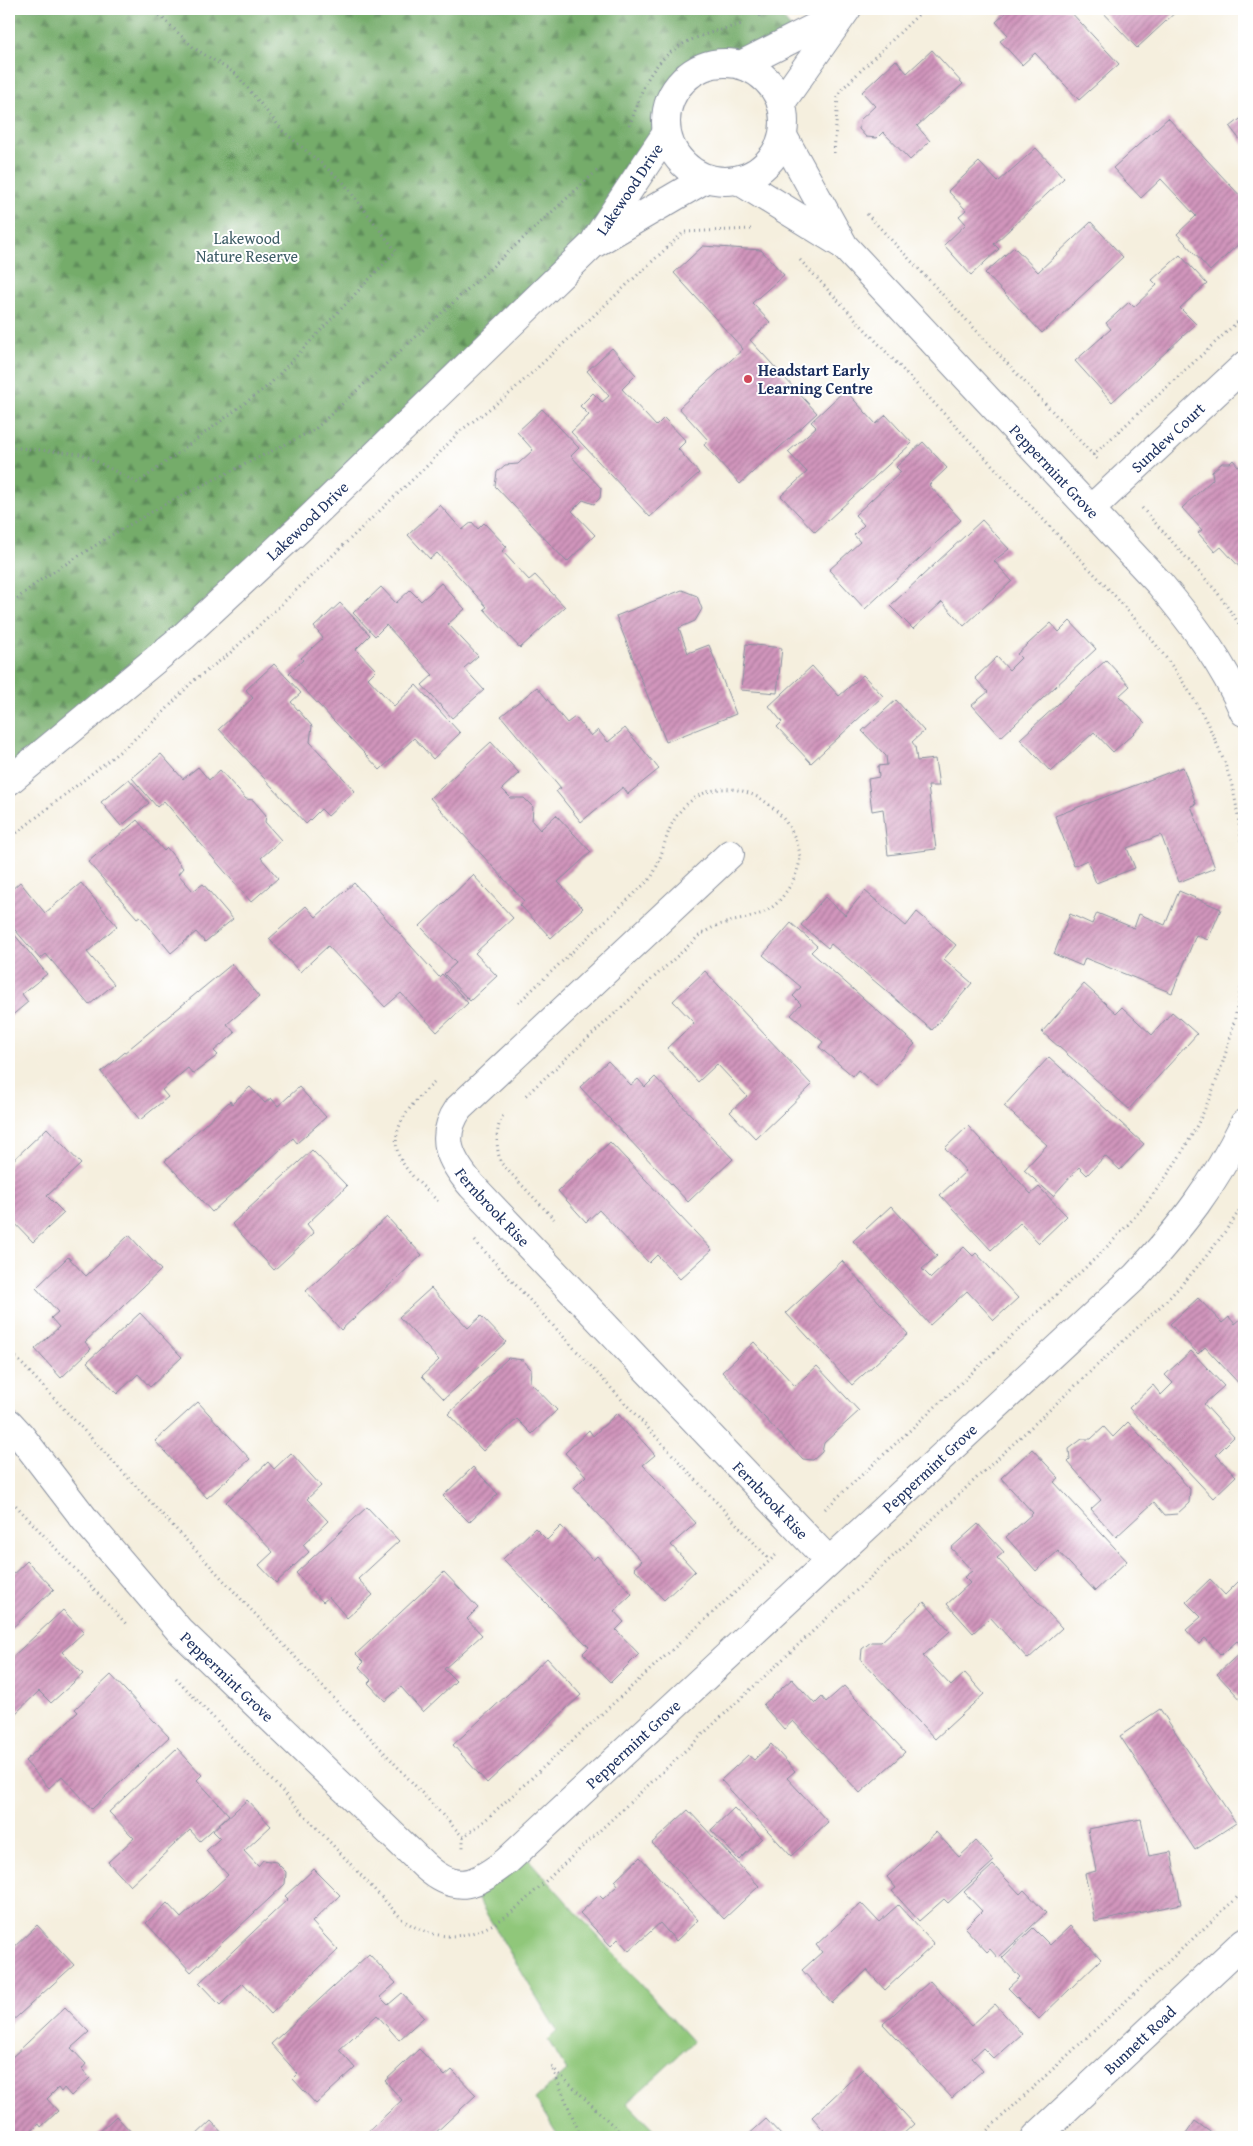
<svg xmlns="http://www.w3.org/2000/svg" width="1253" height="2146" viewBox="0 0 1253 2146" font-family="'Gentium Book Plus',serif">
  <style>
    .forest { fill: url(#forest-firs); stroke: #486e64 }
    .green { fill: #90c77a; stroke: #567b6c }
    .building { fill: url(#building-hatch) }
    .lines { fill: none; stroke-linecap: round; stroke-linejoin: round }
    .minor-casing { stroke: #888f9e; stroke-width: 30 }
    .path { stroke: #888f9e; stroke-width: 3; stroke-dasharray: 1 4; stroke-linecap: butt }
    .minor { stroke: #fff; stroke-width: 28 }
    .poi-dot { fill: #d1495b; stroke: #fff; stroke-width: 2 }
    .labels { text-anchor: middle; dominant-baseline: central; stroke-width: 4; stroke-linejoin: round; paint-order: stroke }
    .street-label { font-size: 16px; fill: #1b2f5e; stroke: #fff }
    .park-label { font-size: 16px; fill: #3e5d66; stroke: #fff }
    .poi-label { font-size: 16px; font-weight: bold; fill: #1b2f5e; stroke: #fff; text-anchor: start }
  </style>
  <defs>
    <pattern id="forest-firs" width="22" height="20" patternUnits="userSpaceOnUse" patternTransform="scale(1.25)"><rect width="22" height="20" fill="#74ac6a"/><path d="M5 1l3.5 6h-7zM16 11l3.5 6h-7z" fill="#5e8c5a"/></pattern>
    <pattern id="building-hatch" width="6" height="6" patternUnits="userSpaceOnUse" patternTransform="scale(1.25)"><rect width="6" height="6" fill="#d195bc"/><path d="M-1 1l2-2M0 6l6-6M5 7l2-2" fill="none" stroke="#a97a9c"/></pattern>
  </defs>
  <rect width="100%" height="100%" fill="#fff"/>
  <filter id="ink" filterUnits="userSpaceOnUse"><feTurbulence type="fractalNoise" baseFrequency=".02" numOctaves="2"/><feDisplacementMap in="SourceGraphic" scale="10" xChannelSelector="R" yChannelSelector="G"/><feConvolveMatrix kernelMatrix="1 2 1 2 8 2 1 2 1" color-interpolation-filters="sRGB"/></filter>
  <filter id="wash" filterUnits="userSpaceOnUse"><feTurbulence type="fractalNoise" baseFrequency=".0096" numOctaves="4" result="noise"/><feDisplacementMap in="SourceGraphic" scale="20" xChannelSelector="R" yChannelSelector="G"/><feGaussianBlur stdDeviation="1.12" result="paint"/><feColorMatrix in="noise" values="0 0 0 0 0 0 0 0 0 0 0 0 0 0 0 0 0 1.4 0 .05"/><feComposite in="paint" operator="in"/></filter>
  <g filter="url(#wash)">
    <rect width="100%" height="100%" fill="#f5efde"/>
    <!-- forest -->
    <path class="forest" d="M9,9H775L797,35C781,43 764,57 746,62C738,65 728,62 720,63C679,69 666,96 666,134L592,245L9,781Z"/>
    <!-- green -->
    <polygon class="green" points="520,1850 693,2042 627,2103 660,2137 559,2137 535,2099 567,2071 548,2040 557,2031 468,1883"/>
    <g id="blocks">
      <!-- building -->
      <g class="building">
        <polygon points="1010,9 1068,9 1119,64 1079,100 1035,53 1022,65 1000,41 1008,35 996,22"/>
        <polygon points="1100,9 1179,9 1137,48"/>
        <polygon points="932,50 963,84 917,126 930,141 910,160 883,132 877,138 866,137 859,129 860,120 875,106 862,92 896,60 907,73"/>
        <polygon points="1244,116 1244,145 1230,127"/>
        <polygon points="1168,118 1244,200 1244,239 1210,271 1177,234 1196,216 1161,179 1141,198 1113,168"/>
        <polygon points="1036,148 1064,178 994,244 999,249 971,275 944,245 966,224 959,216 966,210 948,191 979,162 998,182"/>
        <polygon points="1091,222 1123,257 1042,333 985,273 1014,247 1038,272"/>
        <polygon points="703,246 761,250 784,275 752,303 770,322 750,340 817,413 740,484 704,445 708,440 679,408 743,349 674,273"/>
        <polygon points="1180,255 1207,284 1180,308 1196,324 1112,402 1075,361 1111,329 1106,323 1129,302 1134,307 1157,285 1152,280"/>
        <polygon points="612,348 636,375 622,389 656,426 664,418 686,441 678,449 699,473 650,517 571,432 589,415 580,406 593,393 602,402 609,396 587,371"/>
        <polygon points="845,390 876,424 886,415 912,443 815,532 781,496 807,472 788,452 816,427 811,422"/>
        <polygon points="542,409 579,448 571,456 601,488 600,498 594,504 583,500 572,511 595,535 567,562 495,486 497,472 505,465 518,464 533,450 517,432"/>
        <polygon points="923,442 947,468 929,485 961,520 865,609 829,570 860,542 854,535 864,525 855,515 901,472 896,467"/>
        <polygon points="1233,460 1244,473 1244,572 1221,547 1215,552 1198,533 1202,530 1182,508 1213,479 1212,472 1222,463 1230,463"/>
        <polygon points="440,505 462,530 472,522 478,529 484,523 507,547 502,551 529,580 535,575 565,607 520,648 484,609 487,607 437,553 430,559 408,535"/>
        <polygon points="982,520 1009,549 994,561 1012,581 964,626 942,602 913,629 890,606"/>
        <polygon points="441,583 465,609 448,624 478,656 464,668 484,690 452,718 422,685 433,675 386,625 375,636 353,613 381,587 396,603 410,590 421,601"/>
        <polygon points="682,590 697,596 702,609 695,621 679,628 688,653 709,645 736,714 666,742 616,616"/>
        <polygon points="340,603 370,635 356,649 376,670 368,678 394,706 416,685 460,733 433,759 414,738 380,770 289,673 303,660 301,658 323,638 314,627"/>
        <polygon points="1070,621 1096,649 1001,737 972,705 988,692 975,678 997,657 1009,670 1021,658 1017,654 1051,623 1059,632"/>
        <polygon points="746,644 782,648 777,693 741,690"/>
        <polygon points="1106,660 1130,686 1119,696 1145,723 1113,752 1094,732 1051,772 1020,739"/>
        <polygon points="274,664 301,693 291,702 312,726 310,742 355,791 328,816 321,809 306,824 219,729 253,698 246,690"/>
        <polygon points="812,666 839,696 863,675 883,696 811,763 777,727 782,722 769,706"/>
        <polygon points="537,687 567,723 575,717 591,736 598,730 608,742 625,728 659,769 628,794 623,787 581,822 556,791 561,788 501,716"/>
        <polygon points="896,700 924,731 912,742 915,746 917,761 935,759 939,786 928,786 936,849 888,855 883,809 872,811 868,779 879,777 878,766 887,765 886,756 862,731"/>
        <polygon points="491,742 519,773 502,789 511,798 524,798 533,807 532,821 540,830 556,815 591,852 558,882 583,908 551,938 520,905 524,901 430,798"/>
        <polygon points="161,754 183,779 198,767 209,780 220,770 246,799 253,800 266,815 265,822 281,840 261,858 278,878 251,902 164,801 157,807 132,778"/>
        <polygon points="1183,767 1196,804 1191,806 1215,868 1179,882 1161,835 1127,848 1135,868 1096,883 1087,860 1074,866 1055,816"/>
        <polygon points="129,779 149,803 121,826 101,802"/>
        <polygon points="137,820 164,851 167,848 183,868 178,874 193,891 203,884 233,919 205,942 196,932 171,953 140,916 137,918 88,862"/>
        <polygon points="473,875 513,918 475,953 497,976 470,1001 444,974 456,963 420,926"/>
        <polygon points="20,882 45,913 81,883 117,926 87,952 114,984 89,1005 46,954 40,959 9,923 9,892"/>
        <polygon points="354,883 439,977 442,974 468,1003 437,1032 401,993 385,1007 328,946 300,972 269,939 306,906 316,917"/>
        <polygon points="865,891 906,926 917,912 956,945 944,959 972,983 932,1030 831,944 828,948 801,925 825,897 845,915"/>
        <polygon points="1179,891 1221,909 1208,940 1196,935 1172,993 1085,958 1082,966 1054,954 1070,914 1092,924 1097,913 1134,928 1139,914 1165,925"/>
        <polygon points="791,923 817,946 811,952 915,1044 877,1087 858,1070 853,1076 819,1047 823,1042 791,1015 801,1004 793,996 801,987 763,955"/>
        <polygon points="9,928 47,974 22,994 28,1002 9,1018"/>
        <polygon points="232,964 259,997 227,1024 235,1033 214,1051 218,1055 193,1074 188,1068 162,1090 168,1097 140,1120 101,1072"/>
        <polygon points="705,971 812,1085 756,1139 730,1112 747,1096 717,1064 698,1082 667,1048 694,1023 673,1001"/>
        <polygon points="1084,984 1116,1013 1122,1007 1152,1035 1172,1012 1197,1034 1129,1109 1042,1032"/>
        <polygon points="1049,1057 1144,1144 1120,1170 1105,1156 1087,1175 1079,1167 1053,1196 1024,1170 1047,1145 1004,1106"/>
        <polygon points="608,1061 631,1085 638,1079 645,1087 655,1077 733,1159 688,1202 580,1087"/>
        <polygon points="250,1087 265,1103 271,1098 278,1106 299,1087 326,1117 297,1143 293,1138 212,1212 165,1161 230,1101 232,1104"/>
        <polygon points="968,1126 1031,1194 1039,1187 1067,1216 1039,1243 1020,1223 991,1250 940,1195 966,1171 945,1148"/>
        <polygon points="47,1128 81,1164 47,1196 64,1213 33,1242 9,1217 9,1164"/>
        <polygon points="610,1142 712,1250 680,1279 657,1255 649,1263 599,1210 586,1222 558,1191"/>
        <polygon points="312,1150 347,1186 307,1224 314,1233 274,1270 232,1224"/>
        <polygon points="891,1206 937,1256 922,1269 931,1278 964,1247 973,1256 976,1253 1018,1298 994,1320 967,1291 930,1325 853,1241"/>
        <polygon points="387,1217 422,1255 341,1330 306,1291"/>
        <polygon points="129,1235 161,1270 85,1342 91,1349 61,1378 35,1349 59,1327 51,1318 58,1312 36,1288 68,1257 86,1276"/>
        <polygon points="842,1261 908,1334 852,1385 786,1313"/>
        <polygon points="431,1288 468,1328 481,1316 506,1342 444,1399 422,1376 439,1360 399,1317"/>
        <polygon points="1198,1298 1222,1323 1229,1317 1235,1324 1244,1316 1244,1389 1205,1347 1198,1354 1170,1324"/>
        <polygon points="140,1313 182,1357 150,1387 138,1374 117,1394 87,1362"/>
        <polygon points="754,1342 795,1386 817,1366 859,1411 824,1443 822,1452 813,1460 803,1459 722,1372"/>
        <polygon points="1191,1351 1224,1386 1204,1404 1234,1437 1216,1455 1236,1476 1213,1498 1129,1408 1153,1385 1161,1395 1173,1383 1165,1375"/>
        <polygon points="508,1358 523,1360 531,1369 530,1382 557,1410 532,1434 517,1419 483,1451 448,1414"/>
        <polygon points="198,1402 250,1459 207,1498 155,1441"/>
        <polygon points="617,1413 655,1455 643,1465 696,1523 671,1545 695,1571 664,1600 634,1568 642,1561 574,1488 586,1476 565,1453 589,1430 593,1436"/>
        <polygon points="1128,1422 1190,1489 1189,1503 1177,1514 1165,1515 1154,1502 1116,1537 1091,1509 1101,1500 1068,1462 1070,1460 1069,1449 1082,1439 1091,1439 1104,1427 1113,1437"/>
        <polygon points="1032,1449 1059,1478 1054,1482 1127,1561 1095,1591 1058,1551 1036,1571 1006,1537 1033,1513 1001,1478"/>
        <polygon points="291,1453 321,1486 307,1499 328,1521 303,1545 309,1552 276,1583 259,1565 273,1552 226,1502 268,1462 274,1469"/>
        <polygon points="473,1467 498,1494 469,1522 443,1496"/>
        <polygon points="367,1507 399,1541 358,1579 373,1595 347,1618 329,1597 323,1602 296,1573"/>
        <polygon points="978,1524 1004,1552 997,1558 1062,1628 1028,1659 990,1617 973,1633 947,1604 970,1583 964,1577 972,1571 951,1548"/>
        <polygon points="561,1526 593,1560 597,1556 632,1594 614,1611 624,1622 616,1630 639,1654 611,1682 583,1653 589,1647 503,1559 535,1528 547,1540"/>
        <polygon points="27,1561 54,1589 9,1631 9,1578"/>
        <polygon points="444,1572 478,1608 467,1619 482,1635 444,1669 456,1681 423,1712 401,1687 385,1701 368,1683 371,1680 359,1667 364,1662 356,1654"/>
        <polygon points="1242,1578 1244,1580 1244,1641 1241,1644 1237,1641 1221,1655 1205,1638 1199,1644 1186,1630 1201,1617 1186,1602 1210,1579 1225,1595"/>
        <polygon points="924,1602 950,1631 923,1656 951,1686 965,1673 984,1694 935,1739 861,1660 862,1649 871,1642 881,1642"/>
        <polygon points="63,1610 84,1632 62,1652 83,1674 51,1703 39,1691 14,1715 9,1709 9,1660"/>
        <polygon points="1244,1649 1244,1700 1243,1702 1217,1674"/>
        <polygon points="547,1658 581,1695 487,1783 453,1745"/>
        <polygon points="111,1675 169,1737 92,1809 62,1776 49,1788 25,1761 78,1712 75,1709"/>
        <polygon points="792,1679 815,1704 822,1697 826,1702 844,1686 905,1752 860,1793 793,1721 784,1729 763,1705"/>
        <polygon points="1160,1709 1236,1823 1195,1850 1120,1736"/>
        <polygon points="771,1744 795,1771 787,1778 828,1822 791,1856 721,1780 748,1755 754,1760"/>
        <polygon points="177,1748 202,1775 197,1780 229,1815 200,1841 190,1830 130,1886 108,1862 134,1838 109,1812"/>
        <polygon points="247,1800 271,1826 244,1851 258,1866 263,1860 276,1862 286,1872 285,1884 191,1972 146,1923 167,1903 181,1918 228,1875 206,1851 220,1838 213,1831"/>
        <polygon points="734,1808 762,1838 739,1860 711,1830"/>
        <polygon points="688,1810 759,1886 724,1919 652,1843"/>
        <polygon points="1141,1819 1149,1856 1171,1852 1181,1904 1095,1922 1085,1874 1096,1871 1088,1829"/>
        <polygon points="936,1832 959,1857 976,1841 994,1861 948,1903 944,1899 919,1921 892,1891 896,1888 887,1877"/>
        <polygon points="640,1857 698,1920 676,1941 660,1923 629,1951 618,1939 611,1946 580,1913 599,1895 603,1899 618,1885 615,1881"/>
        <polygon points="993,1865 1020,1894 1024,1890 1046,1913 998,1958 990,1949 987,1952 965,1928 982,1911 964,1892"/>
        <polygon points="314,1869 340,1895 312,1922 338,1950 271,2014 243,1983 220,2005 199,1983 288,1899 285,1896"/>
        <polygon points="861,1903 879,1922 898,1905 934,1944 885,1990 867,1970 832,2003 802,1970 822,1952 816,1945"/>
        <polygon points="37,1925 74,1965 9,2024 9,1952"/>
        <polygon points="1070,1926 1101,1959 1039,2019 1008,1988 1020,1977 1002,1958 1033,1928 1050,1945"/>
        <polygon points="369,1954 396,1983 380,1997 388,2005 402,1993 424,2017 399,2040 377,2015 339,2050 355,2068 316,2104 293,2079 298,2074 271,2044"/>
        <polygon points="930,1981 971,2026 995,2004 1022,2034 994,2059 983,2048 972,2058 983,2070 952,2098 883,2024"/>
        <polygon points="65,2007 89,2032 71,2048 86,2064 82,2069 90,2078 71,2096 64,2088 61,2092 58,2088 47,2099 58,2111 41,2127 39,2124 25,2137 9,2137 9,2060"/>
        <polygon points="419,2049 445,2076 452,2070 476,2095 431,2137 362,2137 402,2100 385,2081"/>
        <polygon points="863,2069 914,2124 900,2137 888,2137 884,2133 879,2137 830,2137 812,2117"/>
        <polygon points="116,2116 136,2137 94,2137"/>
        <polygon points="766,2119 783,2137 746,2137"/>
        <polygon points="211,2121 226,2137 194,2137"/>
        <polygon points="1195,2121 1217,2137 1184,2137"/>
      </g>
    </g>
  </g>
  <g filter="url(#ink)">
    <use href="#blocks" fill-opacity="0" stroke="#888f9e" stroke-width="1"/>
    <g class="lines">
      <defs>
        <g id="minor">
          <circle cx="725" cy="122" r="59"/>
          <polyline points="741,65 841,14"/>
          <polyline points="781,103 847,9"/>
          <path id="s1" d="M783,136L844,246L1160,584C1193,624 1224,664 1244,712"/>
          <polyline points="738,180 840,243"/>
          <path id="s2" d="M596,239L666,134"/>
          <path id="s3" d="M1091,509L1244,366"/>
          <path id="s4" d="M9,781L184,636L299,529L592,245L705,179"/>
          <path id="s5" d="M730,854L459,1108C438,1138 450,1160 472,1186L828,1560"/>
          <path id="s6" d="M9,1423L20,1435L86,1521L179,1630L425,1866C457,1895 476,1885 507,1861L1136,1276C1182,1226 1214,1185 1244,1124"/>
          <path id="s7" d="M1036,2137L1244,1942"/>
        </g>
      </defs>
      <!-- minor casing -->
      <use href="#minor" class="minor-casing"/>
      <!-- path -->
      <g class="path">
        <polyline points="759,16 769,9"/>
        <path d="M629,125C636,112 639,96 646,82C668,41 702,35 742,24"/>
        <polyline points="834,153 838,97 842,89 924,9"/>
        <polyline points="867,214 1097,459"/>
        <path d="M800,260L1115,596C1167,655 1210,710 1232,786C1239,812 1241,842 1244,869"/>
        <polyline points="9,447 82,454 138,483 269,385 396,251 343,182 283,131 236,74 194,48 153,9"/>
        <polyline points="1093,455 1244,316"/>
        <polyline points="1142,508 1217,592 1244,631"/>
        <polyline points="9,605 39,581 115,533 169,502 314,430 600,168"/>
        <polyline points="9,839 128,745 163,713 193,681 229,654 430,463 459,432 509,394 684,232 753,229"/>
        <path d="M518,1003L651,878C666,853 664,824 687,804C723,772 773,795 792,832C796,839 800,850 800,858C799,873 788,891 778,902C762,918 743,918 722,924C714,926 706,931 699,936L523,1098"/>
        <path d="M434,1083C416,1099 389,1126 398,1153C404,1172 427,1189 440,1204"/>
        <path d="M503,1116C495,1127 496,1150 501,1163L554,1219"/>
        <polyline points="475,1241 770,1560"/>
        <polyline points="9,1350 463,1837 463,1851"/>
        <polyline points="9,1498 128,1626"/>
        <path d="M825,1509L1099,1255C1186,1168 1225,1091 1244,970"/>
        <path d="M176,1678L402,1919C442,1948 482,1937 518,1907L1167,1300C1196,1270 1222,1239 1244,1203"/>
        <polyline points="463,1837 481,1824 776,1555"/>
        <polyline points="552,2067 625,2137"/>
        <polyline points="553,2070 581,2137"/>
        <polyline points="980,2137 1244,1891"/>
      </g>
      <!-- minor -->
      <use href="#minor" class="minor"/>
    </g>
  </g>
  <!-- markers -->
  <circle class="poi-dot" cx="748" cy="379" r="5"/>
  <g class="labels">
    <!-- street labels -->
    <g class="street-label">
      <text stroke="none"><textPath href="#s2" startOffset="60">Lakewood Drive</textPath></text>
      <text stroke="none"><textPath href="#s3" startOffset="105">Sundew Court</textPath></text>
      <text stroke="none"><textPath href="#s1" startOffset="434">Peppermint Grove</textPath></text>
      <text stroke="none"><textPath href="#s4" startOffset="396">Lakewood Drive</textPath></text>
      <text stroke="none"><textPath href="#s5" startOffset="488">Fernbrook Rise</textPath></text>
      <text stroke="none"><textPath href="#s6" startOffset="1279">Peppermint Grove</textPath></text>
      <text stroke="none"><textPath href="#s5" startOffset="892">Fernbrook Rise</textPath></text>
      <text stroke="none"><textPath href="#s6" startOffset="335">Peppermint Grove</textPath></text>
      <text stroke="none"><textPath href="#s6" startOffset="874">Peppermint Grove</textPath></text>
      <text stroke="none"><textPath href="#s7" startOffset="142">Bunnett Road</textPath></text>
    </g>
    <!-- park labels -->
    <g class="park-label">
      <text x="247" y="238">Lakewood<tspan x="247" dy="18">Nature Reserve</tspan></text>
    </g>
    <!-- poi labels -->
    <g class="poi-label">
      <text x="758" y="370">Headstart Early<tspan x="758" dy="18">Learning Centre</tspan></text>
    </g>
  </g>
  <!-- margin -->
  <rect width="1253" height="2146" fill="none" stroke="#fff" stroke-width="30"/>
</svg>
